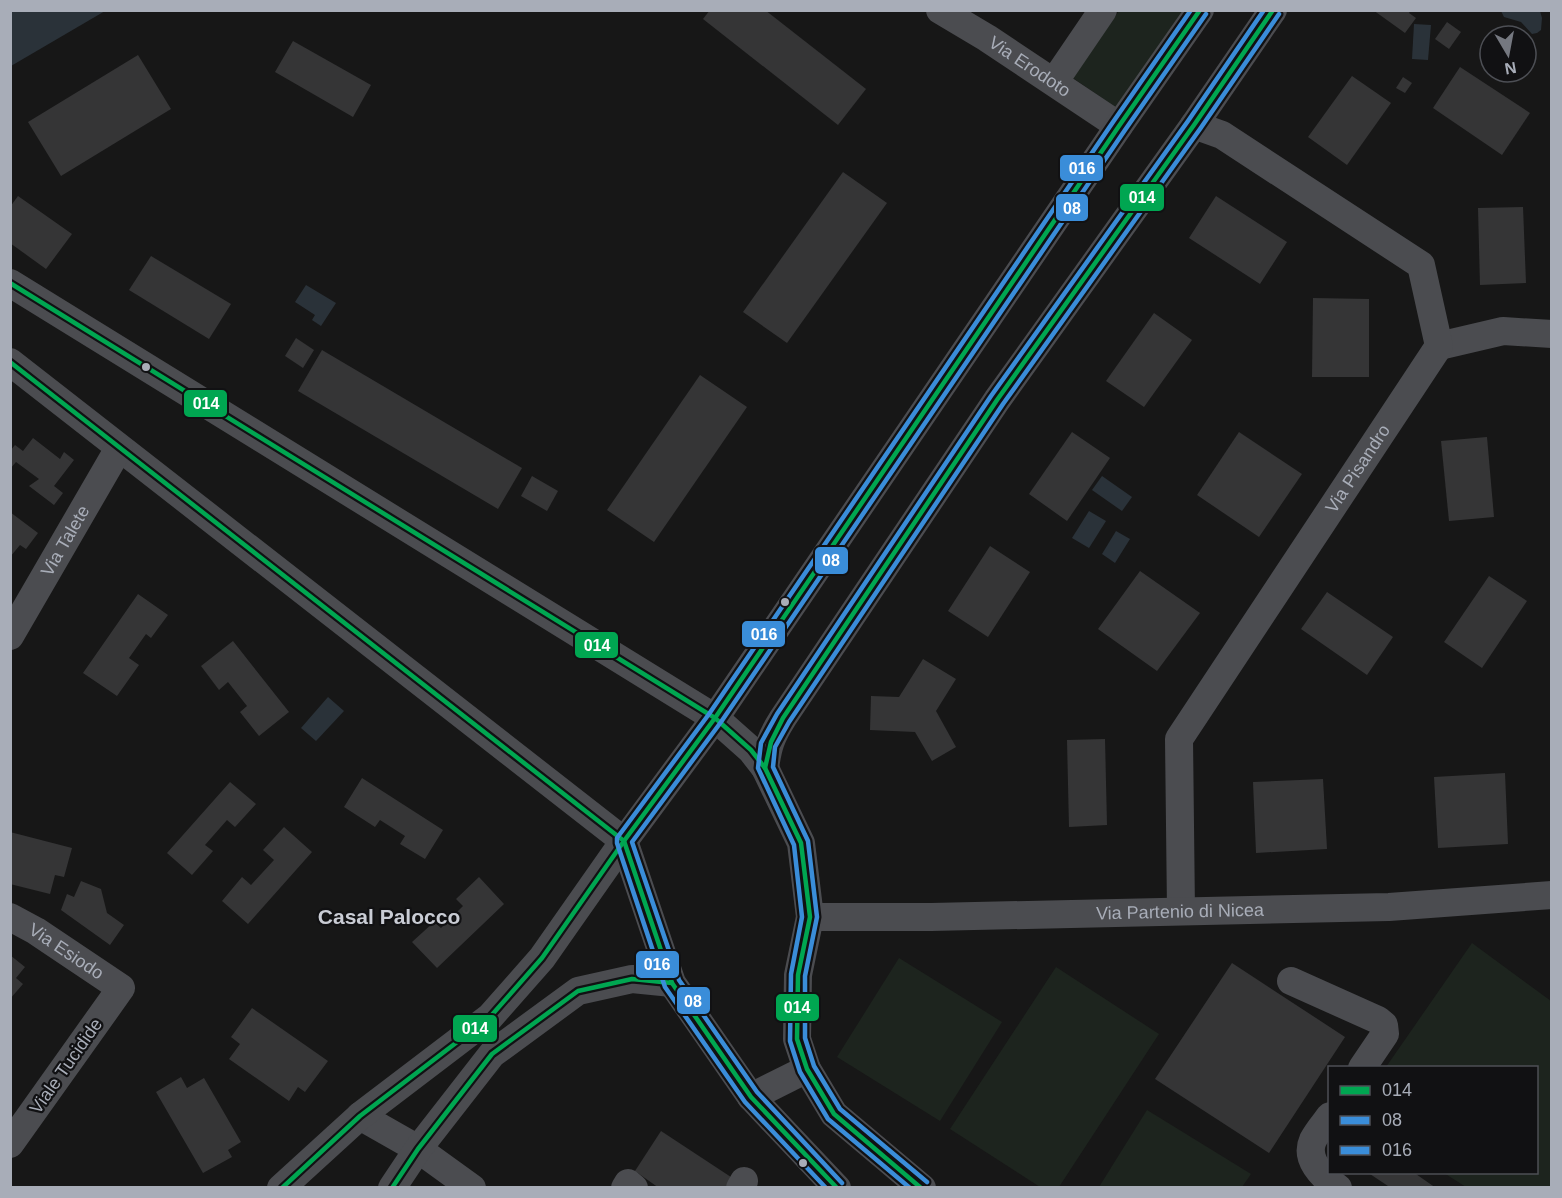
<svg xmlns="http://www.w3.org/2000/svg" width="1562" height="1198" viewBox="0 0 1562 1198" font-family="Helvetica,sans-serif">
  <style>
    .green { fill: #1d241e }
    .water { fill: #2a3239 }
    .building { fill: #353536 }
    .lines { fill: none; stroke-linecap: round; stroke-linejoin: round }
    .minor { stroke: #4b4c50; stroke-width: 28 }
    .bus-1-casing { stroke: #111113; stroke-width: 9 }
    .bus-2-casing { stroke: #111113; stroke-width: 9 }
    .bus-3-casing { stroke: #111113; stroke-width: 9 }
    .bus-1 { stroke: #00a651; stroke-width: 4.5 }
    .bus-2 { stroke: #3a8dd9; stroke-width: 4.5 }
    .bus-3 { stroke: #3a8dd9; stroke-width: 4.5 }
    .bus-dot { fill: #a8adb8; stroke: #111113; stroke-width: 2 }
    .labels { text-anchor: middle; dominant-baseline: central; stroke-width: 4.5; stroke-linejoin: round; paint-order: stroke }
    .street-label { font-size: 18px; fill: #a8adb8; stroke: #111113 }
    .quarter-label { font-size: 21px; font-weight: bold; fill: #c9ccd4; stroke: #111113 }
    .line-badge { stroke: #111113; stroke-width: 2 }
    .badge-label { font-size: 16px; text-anchor: middle; font-weight: bold; fill: #fff }
  </style>
  <rect width="100%" height="100%" fill="#171717"/>
  <!-- green -->
  <g class="green">
    <polygon points="1119,11 1185,11 1118,109 1073,78"/>
    <polygon points="1472,943 1551,1001 1551,1187 1466,1187 1444,1173 1536,1172 1536,1068 1386,1067"/>
    <polygon points="899,958 1002,1022 940,1121 837,1057"/>
    <polygon points="1056,967 1159,1034 1059,1187 1040,1187 950,1129"/>
    <polygon points="1147,1110 1251,1174 1242,1187 1099,1187"/>
  </g>
  <!-- water -->
  <g class="water">
    <polygon points="11,10 105,10 105,11 11,66"/>
    <polygon points="1501,11 1540,11 1542,18 1541,30 1537,33 1532,34 1521,22 1504,17"/>
    <polygon points="1414,24 1431,25 1428,60 1412,59"/>
    <polygon points="306,285 336,303 321,326 312,320 315,315 295,302"/>
    <polygon points="1102,476 1132,497 1122,511 1092,490"/>
    <polygon points="1089,511 1106,521 1089,548 1072,538"/>
    <polygon points="1116,531 1130,539 1115,563 1102,554"/>
    <polygon points="328,697 344,711 316,741 301,728"/>
  </g>
  <!-- building -->
  <g class="building">
    <polygon points="710,10 765,10 866,89 838,125 703,19"/>
    <polygon points="1373,10 1411,10 1409,13 1416,18 1405,33"/>
    <polygon points="1447,22 1461,32 1449,49 1435,39"/>
    <polygon points="293,41 371,85 353,117 275,72"/>
    <polygon points="138,55 171,109 61,176 28,122"/>
    <polygon points="1460,67 1530,113 1502,155 1433,108"/>
    <polygon points="1352,76 1391,103 1347,165 1308,137"/>
    <polygon points="1403,77 1412,83 1405,93 1396,88"/>
    <polygon points="843,172 887,203 787,343 743,312"/>
    <polygon points="18,196 72,234 46,269 10,243 10,207"/>
    <polygon points="1216,196 1287,242 1260,284 1189,238"/>
    <polygon points="1523,207 1526,283 1480,285 1478,208"/>
    <polygon points="151,256 231,304 209,339 129,290"/>
    <polygon points="1313,298 1369,299 1369,377 1312,377"/>
    <polygon points="1154,313 1192,340 1144,407 1106,381"/>
    <polygon points="296,338 314,350 303,368 285,356"/>
    <polygon points="322,350 522,468 498,509 298,391"/>
    <polygon points="700,375 747,407 654,542 607,510"/>
    <polygon points="1072,432 1110,458 1067,521 1029,494"/>
    <polygon points="1239,432 1302,474 1259,537 1197,495"/>
    <polygon points="1487,437 1494,517 1449,521 1441,441"/>
    <polygon points="33,438 60,459 64,452 74,460 54,486 63,493 54,505 29,486 39,479 16,462 10,469 10,451 15,445 23,451"/>
    <polygon points="532,476 558,491 547,511 521,496"/>
    <polygon points="10,512 38,533 26,549 20,545 10,557"/>
    <polygon points="990,546 1030,572 988,637 948,611"/>
    <polygon points="1140,571 1200,613 1157,671 1098,629"/>
    <polygon points="1489,576 1527,601 1482,668 1444,642"/>
    <polygon points="1327,592 1393,637 1367,675 1301,629"/>
    <polygon points="138,594 168,615 151,638 146,634 129,658 139,665 117,696 83,673"/>
    <polygon points="233,641 289,712 259,736 240,712 247,706 228,682 219,690 201,666"/>
    <polygon points="923,659 956,679 936,711 956,747 932,761 915,732 870,730 871,696 899,697"/>
    <polygon points="1105,739 1107,825 1069,827 1067,740"/>
    <polygon points="1505,773 1508,844 1438,848 1434,777"/>
    <polygon points="362,778 443,830 425,859 400,844 405,836 380,820 375,827 344,807"/>
    <polygon points="1323,779 1327,849 1256,853 1253,782"/>
    <polygon points="230,782 256,804 235,827 227,820 205,845 213,851 192,875 167,853"/>
    <polygon points="284,827 312,852 248,924 222,901 242,877 251,885 274,860 263,850"/>
    <polygon points="10,832 72,848 64,877 55,875 50,894 10,884"/>
    <polygon points="479,877 504,904 437,968 412,942 434,922 441,928 463,906 456,899"/>
    <polygon points="81,881 101,889 107,913 124,925 110,945 61,910 67,894 74,897"/>
    <polygon points="10,955 25,967 16,978 23,984 10,999"/>
    <polygon points="1232,963 1345,1037 1269,1153 1155,1079"/>
    <polygon points="252,1008 328,1061 305,1092 298,1087 289,1101 229,1059 240,1044 231,1037"/>
    <polygon points="181,1077 187,1088 204,1078 241,1142 228,1150 232,1157 203,1173 156,1092"/>
    <polygon points="661,1131 737,1181 732,1188 659,1188 635,1171"/>
    <polygon points="1371,1172 1413,1172 1436,1188 1391,1188 1370,1174"/>
  </g>
  <g class="lines">
    <!-- minor -->
    <g class="minor">
      <path id="s1" d="M940,10L987,38L1119,126"/>
      <polyline points="1054,82 1103,10"/>
      <polyline points="10,283 715,718 751,750 765,768 801,843 810,917 798,975 797,1039 807,1069 834,1114 922,1188"/>
      <polyline points="1439,346 1503,331 1552,334"/>
      <polyline points="10,362 624,841 672,983 751,1097 837,1188"/>
      <path id="s2" d="M10,636L119,448"/>
      <path d="M765,768C768,746 771,737 783,718L997,400L1194,125L1273,10"/>
      <path id="s3" d="M1181,911L1179,739L1439,346L1421,265L1222,135L1194,125"/>
      <path id="s4" d="M10,917L36,931L121,988L10,1144"/>
      <path id="s5" d="M810,917H931L1389,907L1552,895"/>
      <polyline points="1291,981 1378,1020 1384,1025 1385,1034 1362,1068"/>
      <polyline points="751,1097 807,1069"/>
      <polyline points="360,1116 418,1149 472,1188"/>
      <path d="M1330,1116C1324,1124 1317,1132 1313,1140C1304,1160 1323,1177 1338,1188"/>
      <polyline points="281,1188 360,1116 490,1017 542,958 624,841 715,718 1119,126 1200,10"/>
      <polyline points="392,1188 418,1149 492,1054 578,991 632,979 672,983"/>
      <polyline points="625,1188 628,1183 634,1188"/>
      <polyline points="740,1188 744,1181"/>
    </g>
    <defs>
      <g id="bus-1">
        <polyline points="10,283 715,718 751,750 765,768 801,843 810,917 798,975 797,1039 807,1069 834,1114 921,1188"/>
        <polyline points="10,362 624,841 672,983 751,1097 837,1188"/>
        <polyline points="765,768 771,742 783,718 997,400 1194,125 1273,10"/>
        <polyline points="282,1188 360,1116 490,1017 542,958 624,841 715,718 1119,126 1200,10"/>
        <polyline points="392,1188 418,1149 492,1054 578,991 632,979 672,983"/>
      </g>
      <g id="bus-2">
        <polyline points="927,1182 840,1109 814,1066 805,1038 805,976 817,917 808,841 773,767 775,747 789,722 1003,404 1200,129 1279,14"/>
        <polyline points="842,1183 757,1092 679,980 632,842 721,722 1125,130 1206,14"/>
      </g>
      <g id="bus-3">
        <polyline points="826,1188 745,1102 665,987 617,843 617,838 709,714 1113,122 1191,10"/>
        <polyline points="910,1188 828,1119 800,1072 790,1041 791,974 802,917 794,845 758,768 761,743 777,714 991,396 1188,121 1264,10"/>
      </g>
    </defs>
    <!-- bus-1 casing -->
    <use href="#bus-1" class="bus-1-casing"/>
    <!-- bus-2 casing -->
    <use href="#bus-2" class="bus-2-casing"/>
    <!-- bus-3 casing -->
    <use href="#bus-3" class="bus-3-casing"/>
    <!-- bus-1 -->
    <use href="#bus-1" class="bus-1"/>
    <!-- bus-2 -->
    <use href="#bus-2" class="bus-2"/>
    <!-- bus-3 -->
    <use href="#bus-3" class="bus-3"/>
  </g>
  <!-- markers -->
  <g class="bus-dot">
    <circle cx="146" cy="367" r="5"/>
    <circle cx="785" cy="602" r="5"/>
    <circle cx="803" cy="1163" r="5"/>
  </g>
  <g class="labels">
    <!-- street labels -->
    <g class="street-label">
      <text stroke="none"><textPath href="#s1" startOffset="106">Via Erodoto</textPath></text>
      <text stroke="none"><textPath href="#s3" startOffset="496">Via Pisandro</textPath></text>
      <text stroke="none"><textPath href="#s2" startOffset="110">Via Talete</textPath></text>
      <text stroke="none"><textPath href="#s5" startOffset="370">Via Partenio di Nicea</textPath></text>
      <text stroke="none"><textPath href="#s4" startOffset="66">Via Esiodo</textPath></text>
      <text transform="translate(66 1066) rotate(-55)">Viale Tucidide</text>
    </g>
    <!-- quarter labels -->
    <g class="quarter-label">
      <text x="389" y="916">Casal Palocco</text>
    </g>
  </g>
  <g class="line-badge">
    <rect x="1059" y="154" width="45" height="28" rx="6" fill="#3a8dd9"/>
    <rect x="1119" y="183" width="46" height="29" rx="6" fill="#00a651"/>
    <rect x="1055" y="193" width="34" height="29" rx="6" fill="#3a8dd9"/>
    <rect x="183" y="389" width="45" height="29" rx="6" fill="#00a651"/>
    <rect x="814" y="546" width="35" height="29" rx="6" fill="#3a8dd9"/>
    <rect x="741" y="620" width="45" height="28" rx="6" fill="#3a8dd9"/>
    <rect x="574" y="631" width="45" height="28" rx="6" fill="#00a651"/>
    <rect x="635" y="950" width="45" height="29" rx="6" fill="#3a8dd9"/>
    <rect x="676" y="986" width="35" height="29" rx="6" fill="#3a8dd9"/>
    <rect x="775" y="993" width="45" height="29" rx="6" fill="#00a651"/>
    <rect x="452" y="1014" width="46" height="29" rx="6" fill="#00a651"/>
  </g>
  <g class="badge-label">
    <text x="1082" y="174">016</text>
    <text x="1142" y="203">014</text>
    <text x="1072" y="214">08</text>
    <text x="206" y="409">014</text>
    <text x="831" y="566">08</text>
    <text x="764" y="640">016</text>
    <text x="597" y="651">014</text>
    <text x="657" y="970">016</text>
    <text x="693" y="1007">08</text>
    <text x="797" y="1013">014</text>
    <text x="475" y="1034">014</text>
  </g>
  <!-- border -->
  <rect width="1562" height="1198" fill="none" stroke="#a8adb8" stroke-width="24"/>
  <!-- legend -->
  <rect x="1328" y="1066" width="210" height="108" fill="#111113" stroke="#4d4f55" stroke-width="1.5"/>
  <rect x="1340" y="1086" width="30" height="9" fill="#00a651" stroke="#4d4f55" stroke-width="1.5"/>
  <text x="1382" y="1096" font-size="18" fill="#a8adb8">014</text>
  <rect x="1340" y="1116" width="30" height="9" fill="#3a8dd9" stroke="#4d4f55" stroke-width="1.5"/>
  <text x="1382" y="1126" font-size="18" fill="#a8adb8">08</text>
  <rect x="1340" y="1146" width="30" height="9" fill="#3a8dd9" stroke="#4d4f55" stroke-width="1.5"/>
  <text x="1382" y="1156" font-size="18" fill="#a8adb8">016</text>
  <!-- north arrow -->
  <g transform="translate(1508 54) rotate(170)"><circle r="28" fill="#111113" stroke="#4d4f55" stroke-width="1.5"/>
  <path d="M0-4.5L10 22L0 15L-10 22Z" fill="#757880"/>
  <text y="-9" font-size="16" font-weight="bold" text-anchor="middle" fill="#a8adb8">N</text>
  </g>
</svg>
